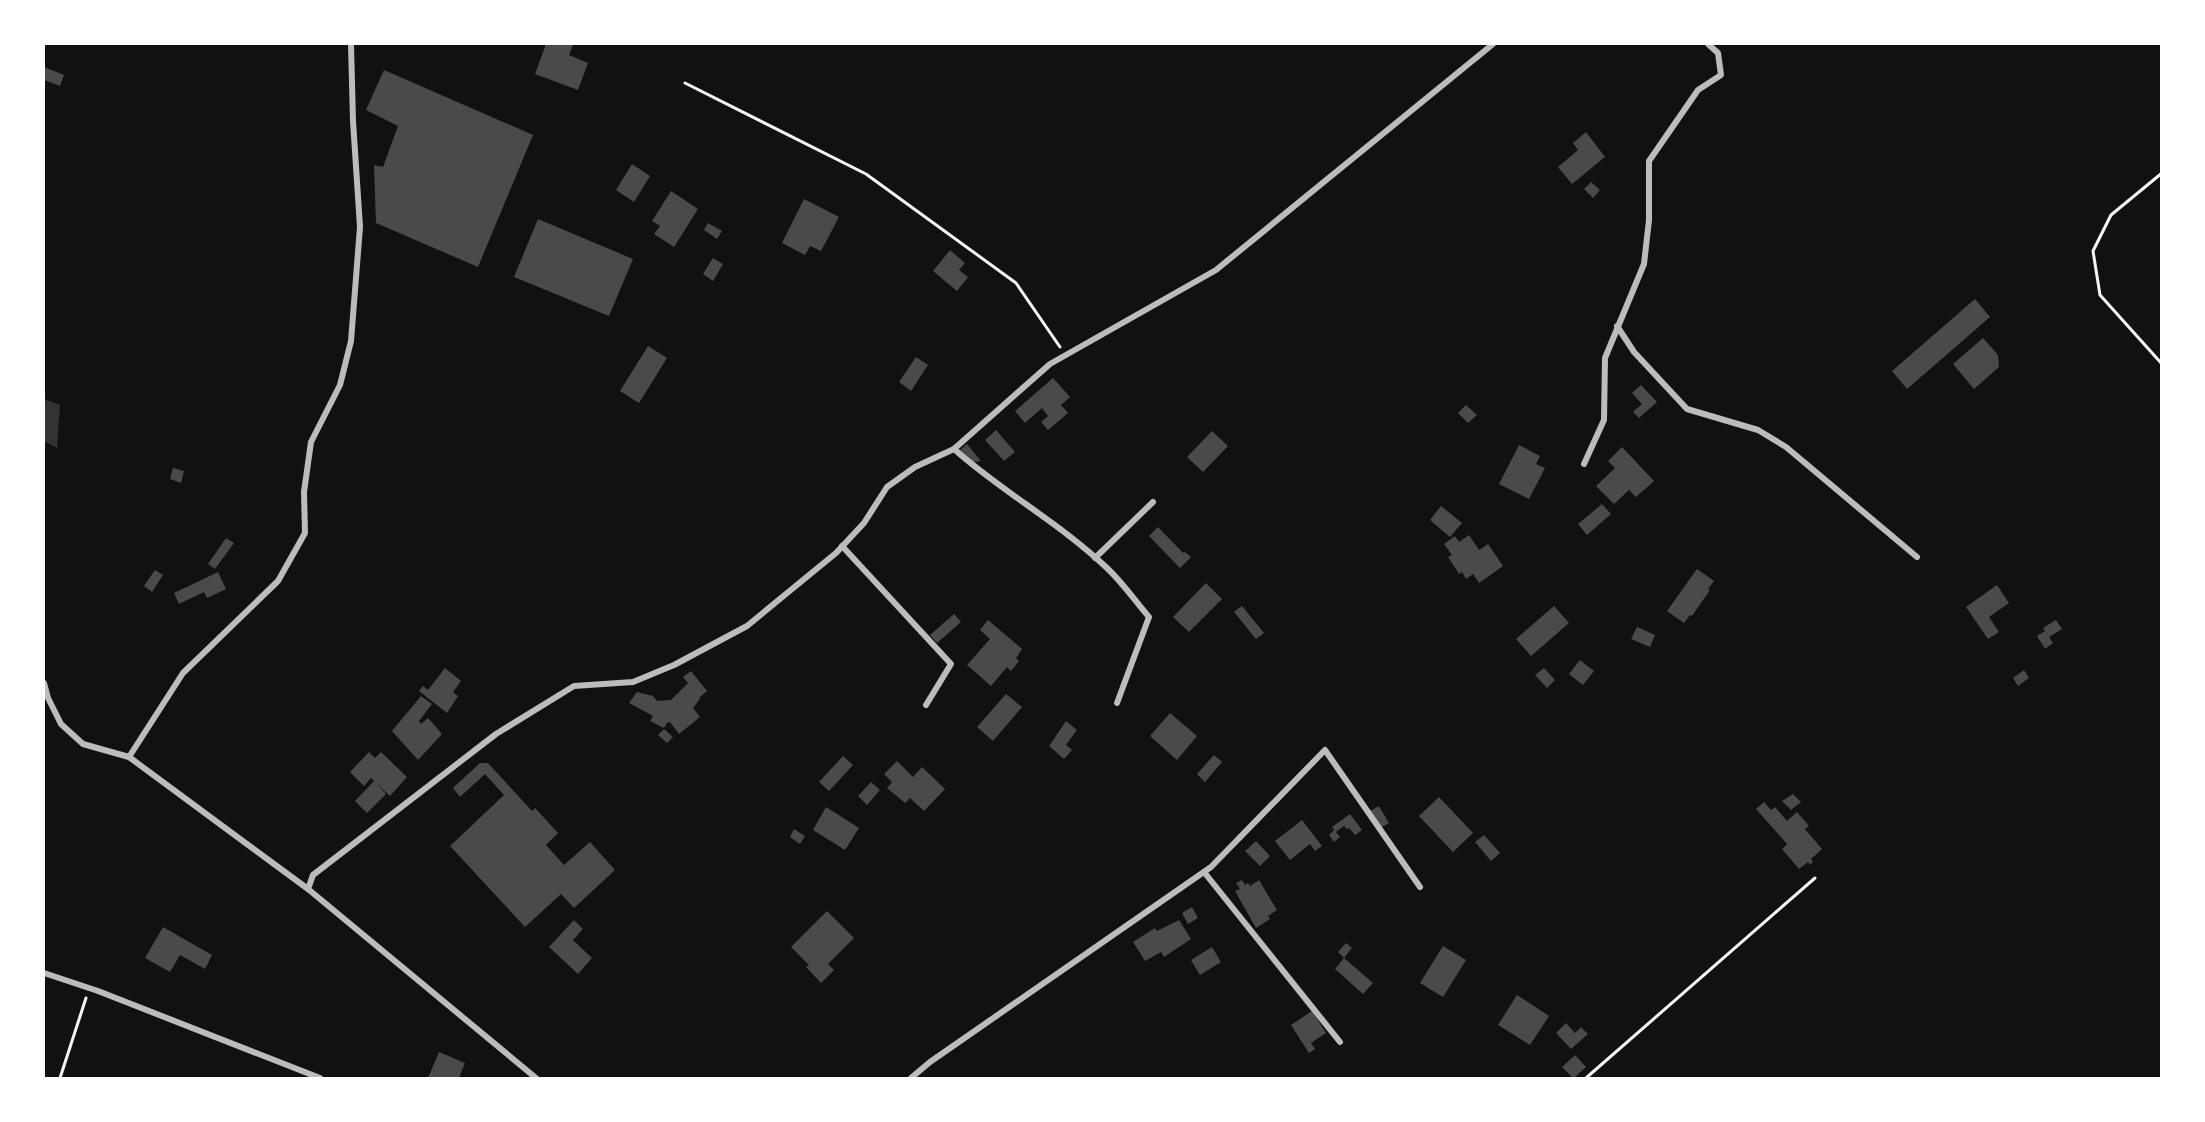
<svg xmlns="http://www.w3.org/2000/svg" width="2205" height="1122" viewBox="0 0 2205 1122" font-family="'Fira Sans',sans-serif">
  <style>
    .water { fill: #333 }
    .building { fill: #4a4a4a }
    .lines { fill: none; stroke-linecap: round; stroke-linejoin: round }
    .path { stroke: #f5f5f5; stroke-width: 3 }
    .minor { stroke: #bcbcbc; stroke-width: 6 }
  </style>
  <rect width="100%" height="100%" fill="#111"/>
  <!-- water -->
  <polygon class="water" points="44,399 60,405 57,448 44,441"/>
  <!-- building -->
  <g class="building">
    <polygon points="546,44 573,45 569,55 588,63 578,90 535,74"/>
    <polygon points="44,67 64,75 60,86 44,80"/>
    <polygon points="384,70 533,135 478,267 376,223 374,165 383,167 398,126 366,110"/>
    <polygon points="1586,132 1605,157 1572,184 1558,167 1578,150 1573,143"/>
    <polygon points="632,164 650,176 634,202 616,190"/>
    <polygon points="1591,182 1600,190 1593,198 1584,189"/>
    <polygon points="671,191 698,209 674,247 654,234 660,226 652,221"/>
    <polygon points="804,199 839,217 821,251 810,246 805,255 782,243"/>
    <polygon points="538,219 633,259 609,316 514,277"/>
    <polygon points="708,223 722,231 717,239 704,230"/>
    <polygon points="950,250 965,263 959,270 968,277 957,291 933,271"/>
    <polygon points="713,258 723,264 713,281 703,274"/>
    <polygon points="1975,299 1990,317 1907,389 1892,371"/>
    <polygon points="1983,338 1998,355 1999,367 1974,389 1953,364"/>
    <polygon points="648,346 667,358 639,403 620,391"/>
    <polygon points="916,357 928,365 911,391 899,382"/>
    <polygon points="1053,378 1070,397 1061,405 1068,413 1048,430 1041,422 1048,416 1042,408 1025,423 1015,411"/>
    <polygon points="1641,385 1657,402 1639,418 1633,412 1642,404 1632,393"/>
    <polygon points="1466,405 1477,415 1468,423 1458,413"/>
    <polygon points="996,430 1015,452 1004,461 985,440"/>
    <polygon points="1212,431 1228,446 1203,472 1187,457"/>
    <polygon points="967,444 981,461 973,462 959,451"/>
    <polygon points="1519,445 1540,456 1536,464 1545,468 1529,499 1499,484"/>
    <polygon points="1622,447 1654,481 1636,497 1629,490 1614,504 1596,486 1615,468 1608,461"/>
    <polygon points="173,468 184,471 181,483 170,479"/>
    <polygon points="1602,504 1611,514 1587,535 1578,524"/>
    <polygon points="1441,506 1462,523 1450,537 1430,520"/>
    <polygon points="1158,527 1183,553 1185,552 1191,557 1180,568 1149,536"/>
    <polygon points="1469,535 1479,550 1488,544 1503,566 1479,583 1473,574 1466,579 1462,572 1459,574 1448,557 1452,555 1444,544 1455,536 1459,542"/>
    <polygon points="226,538 234,543 215,569 208,564"/>
    <polygon points="1697,569 1714,581 1708,589 1710,590 1692,616 1690,615 1684,623 1667,611"/>
    <polygon points="155,570 163,575 152,592 144,586"/>
    <polygon points="218,572 226,589 207,598 204,592 179,604 174,593"/>
    <polygon points="1206,583 1222,599 1189,632 1173,617"/>
    <polygon points="1997,585 2009,603 1989,617 1999,632 1988,639 1966,607"/>
    <polygon points="1242,606 1264,633 1256,639 1234,612"/>
    <polygon points="1554,606 1569,623 1531,656 1516,639"/>
    <polygon points="954,614 961,622 937,643 930,635"/>
    <polygon points="988,620 1022,649 1016,658 1019,661 1011,671 1007,667 991,686 967,665 990,639 980,630"/>
    <polygon points="2056,620 2062,629 2049,637 2053,643 2045,649 2037,636 2045,631 2043,628"/>
    <polygon points="1637,627 1655,635 1650,647 1631,639"/>
    <polygon points="1580,660 1594,671 1583,685 1569,674"/>
    <polygon points="445,668 461,681 453,692 458,696 447,713 419,691 423,686 428,690"/>
    <polygon points="1544,668 1555,680 1547,688 1535,675"/>
    <polygon points="2024,670 2029,678 2018,686 2013,678"/>
    <polygon points="691,671 707,691 699,698 700,699 693,708 700,717 679,734 670,722 667,723 664,728 650,721 653,716 629,703 637,692 653,696 657,701 671,700 688,683 683,677"/>
    <polygon points="1006,694 1022,707 993,741 977,727"/>
    <polygon points="421,696 432,704 419,721 421,724 428,718 442,734 418,760 392,731"/>
    <polygon points="1170,713 1197,736 1177,760 1150,736"/>
    <polygon points="1066,721 1077,730 1066,745 1072,750 1064,759 1049,746"/>
    <polygon points="664,729 673,737 667,743 658,735"/>
    <polygon points="369,752 375,758 381,752 407,777 390,796 376,783 386,794 367,813 355,801 374,781 371,778 364,786 350,772"/>
    <polygon points="1214,755 1222,762 1205,782 1197,774"/>
    <polygon points="843,756 853,765 829,791 819,782"/>
    <polygon points="897,761 913,777 922,767 945,789 924,811 910,798 905,803 887,788 892,782 884,774"/>
    <polygon points="480,763 488,763 532,811 535,808 558,833 546,845 564,865 590,842 615,870 574,908 561,894 525,927 450,846 504,795 485,774 460,797 453,788"/>
    <polygon points="871,782 880,790 867,805 858,796"/>
    <polygon points="1793,794 1801,802 1791,810 1782,801"/>
    <polygon points="1439,797 1473,833 1453,852 1419,816"/>
    <polygon points="1764,802 1771,810 1775,807 1787,821 1797,812 1809,826 1805,829 1822,849 1811,859 1813,862 1810,865 1808,862 1799,869 1782,849 1787,844 1756,809"/>
    <polygon points="1379,806 1389,823 1380,828 1370,811"/>
    <polygon points="826,807 859,828 845,850 813,830"/>
    <polygon points="1350,814 1362,830 1355,835 1349,828 1347,829 1344,826 1336,832 1340,837 1334,842 1329,835 1334,830 1332,827"/>
    <polygon points="1302,820 1322,846 1315,851 1310,844 1290,860 1275,841"/>
    <polygon points="794,829 805,836 800,844 790,837"/>
    <polygon points="1484,835 1500,853 1491,861 1475,842"/>
    <polygon points="1256,841 1270,856 1260,866 1245,851"/>
    <polygon points="1242,880 1245,885 1248,883 1250,886 1259,880 1277,910 1268,916 1270,919 1256,928 1235,891 1240,889 1236,883"/>
    <polygon points="1192,907 1198,918 1188,924 1182,913"/>
    <polygon points="827,911 854,938 828,964 834,970 821,983 806,967 809,965 791,947"/>
    <polygon points="574,920 583,929 573,940 592,958 578,974 549,947"/>
    <polygon points="1179,920 1191,939 1164,957 1161,952 1145,961 1133,942 1155,928 1157,931"/>
    <polygon points="163,927 212,955 205,969 180,955 170,972 145,958"/>
    <polygon points="1346,943 1352,948 1344,958 1338,952"/>
    <polygon points="1443,946 1466,960 1443,997 1420,983"/>
    <polygon points="1212,947 1221,962 1200,975 1191,960"/>
    <polygon points="1344,958 1373,983 1363,994 1335,969"/>
    <polygon points="1517,995 1549,1016 1530,1045 1498,1025"/>
    <polygon points="1312,1011 1326,1033 1311,1043 1315,1049 1309,1053 1291,1025"/>
    <polygon points="1566,1023 1575,1033 1581,1027 1588,1034 1571,1049 1556,1033"/>
    <polygon points="439,1052 465,1063 459,1078 428,1078"/>
    <polygon points="1575,1055 1586,1067 1575,1077 1572,1077 1562,1067"/>
  </g>
  <g class="lines">
    <!-- path -->
    <g class="path">
      <polyline points="685,83 866,174 1016,283 1060,347"/>
      <polyline points="2162,173 2111,215 2093,251 2100,295 2162,364"/>
      <polyline points="60,1078 86,998"/>
      <polyline points="1586,1078 1815,878"/>
    </g>
    <!-- minor -->
    <g class="minor">
      <polyline points="1617,326 1634,352 1687,409 1758,430 1786,447 1917,557"/>
      <path d="M954,449C1002,492 1060,523 1107,568C1123,583 1135,601 1149,617L1117,703"/>
      <polyline points="1584,464 1604,420 1605,358 1644,264 1649,220 1649,161 1698,90 1721,75 1718,53 1708,44"/>
      <polyline points="842,546 951,664 926,705"/>
      <polyline points="1095,558 1153,502"/>
      <polyline points="44,683 48,698 61,724 83,744 129,757 308,889 536,1078"/>
      <polyline points="129,757 183,673 278,581 305,533 304,492 311,442 340,385 351,341 360,227 353,121 351,45"/>
      <polyline points="1204,872 1340,1042"/>
      <polyline points="308,889 313,875 496,734 574,686 633,682 674,665 747,626 836,553 864,523 887,487 915,467 954,449 1050,364 1216,270 1493,44"/>
      <polyline points="44,973 98,991 320,1078"/>
      <polyline points="911,1078 930,1062 1211,867 1325,750 1420,887"/>
    </g>
  </g>
  <!-- border -->
  <rect width="2205" height="1122" fill="none" stroke="#ffffff" stroke-width="90"/>
</svg>
